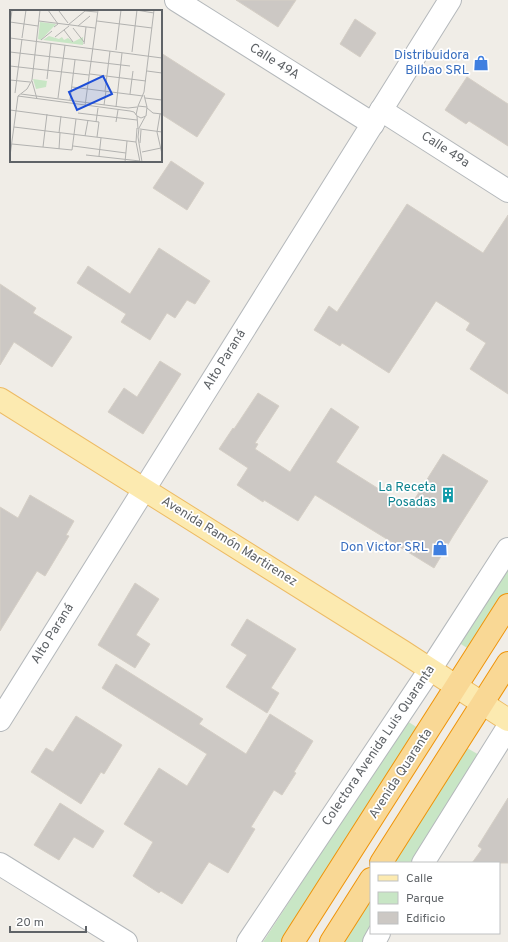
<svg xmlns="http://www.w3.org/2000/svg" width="508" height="942" viewBox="0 0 508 942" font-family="Overpass,sans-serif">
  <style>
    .green { fill: #c8e6c5 }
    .building { fill: #ccc8c4; stroke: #d5cfc6 }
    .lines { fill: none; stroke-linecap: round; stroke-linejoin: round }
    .street-casing { stroke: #b4b8bb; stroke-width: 24 }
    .primary-casing { stroke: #edbb64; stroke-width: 24 }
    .highway-casing { stroke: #ef9409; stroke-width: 24 }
    .street { stroke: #fff; stroke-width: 22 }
    .primary { stroke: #fceab0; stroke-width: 22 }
    .highway { stroke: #f9d895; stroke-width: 22 }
    .labels { text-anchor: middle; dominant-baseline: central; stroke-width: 3.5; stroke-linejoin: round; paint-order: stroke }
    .shop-label { font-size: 13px; fill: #366cbe; stroke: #fff; text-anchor: end }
    .street-label { font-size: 13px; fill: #5f6367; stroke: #fff }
    .culture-label { font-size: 13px; fill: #0d838f; stroke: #fff; text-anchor: end }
    .inset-road { fill: none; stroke: #b2b2b0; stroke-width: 1 }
    .view { fill: #1d4ed8; fill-opacity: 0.15; stroke: #1d4ed8; stroke-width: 2 }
    .inset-edge { fill: none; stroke: #5f6367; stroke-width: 2 }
  </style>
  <rect width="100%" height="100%" fill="#f0ede7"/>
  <!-- green -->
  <g class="green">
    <polygon points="508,561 508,594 472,651 456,641"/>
    <polygon points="407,721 421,730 283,942 263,942"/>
    <polygon points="467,748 481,756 414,863 394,863"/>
    <polygon points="371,900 371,931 364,942 345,942"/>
  </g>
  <!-- building -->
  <g class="building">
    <polygon points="236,0 296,0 278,27"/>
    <polygon points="355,19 376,33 360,57 340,44"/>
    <polygon points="161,53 225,94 197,137 161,114"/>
    <polygon points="467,77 508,104 508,146 469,121 466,124 445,110"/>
    <polygon points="171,161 204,183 187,210 153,188"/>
    <polygon points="407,204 483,253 508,215 508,394 470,369 486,343 466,330 470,323 436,301 389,373 342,343 340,346 314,330 329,306 337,312"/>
    <polygon points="159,248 210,281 195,304 187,300 175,318 167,313 150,340 121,322 126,314 77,283 88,266 130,294"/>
    <polygon points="0,284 36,308 33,313 72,337 52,367 14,342 0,365"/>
    <polygon points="160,361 181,374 143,434 108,412 124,388 137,397"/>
    <polygon points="258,393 279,406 255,443 258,444 255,449 290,472 331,408 359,427 336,462 409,508 443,454 488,481 453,536 434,568 315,495 298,521 264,500 263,502 237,485 248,468 219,449 233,428 234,429"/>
    <polygon points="30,495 74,521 66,535 69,536 45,576 37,571 0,631 0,507 18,518"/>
    <polygon points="135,583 159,599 136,635 150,644 135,668 98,645"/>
    <polygon points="247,619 296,649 271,688 279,693 267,713 226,687 247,655 231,645"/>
    <polygon points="116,664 203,719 199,724 246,754 270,714 313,741 294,772 296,773 282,795 274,790 251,827 255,829 228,873 209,862 182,904 161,891 159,893 133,876 153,842 124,824 159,768 187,786 207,754 102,688"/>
    <polygon points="76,716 122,745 104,774 101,772 81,804 31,772 46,748 53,752"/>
    <polygon points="508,798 508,863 472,863 482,849 478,846"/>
    <polygon points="60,803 104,831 93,848 74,837 59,860 34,845"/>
  </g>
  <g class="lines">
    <defs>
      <g id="street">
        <polyline points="176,0 373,124"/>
        <polyline points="381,110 508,191"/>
        <polyline points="0,720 450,0"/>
        <polyline points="423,863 508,727"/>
        <polyline points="0,864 126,942"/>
        <polyline points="248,942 437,659 508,549"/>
        <polyline points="374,942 379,933"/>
      </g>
      <polyline id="primary" points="0,399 402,651 508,720"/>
      <g id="highway">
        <polyline points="381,863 508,663"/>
        <polyline points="293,942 508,605"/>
        <polyline points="331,942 371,879"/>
      </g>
    </defs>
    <!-- street casing -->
    <use href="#street" class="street-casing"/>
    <!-- primary casing -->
    <use href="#primary" class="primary-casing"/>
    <!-- highway casing -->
    <use href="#highway" class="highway-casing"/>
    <!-- street -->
    <use href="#street" class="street"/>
    <!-- primary -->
    <use href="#primary" class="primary"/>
    <!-- highway -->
    <use href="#highway" class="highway"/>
  </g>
  <!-- icons -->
  <defs>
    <symbol id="shop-bare" viewBox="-9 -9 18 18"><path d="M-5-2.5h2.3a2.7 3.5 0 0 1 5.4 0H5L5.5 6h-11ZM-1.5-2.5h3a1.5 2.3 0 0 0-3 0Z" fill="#3f7fe0" stroke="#fff" stroke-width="2.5" paint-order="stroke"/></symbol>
    <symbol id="building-bare" viewBox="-9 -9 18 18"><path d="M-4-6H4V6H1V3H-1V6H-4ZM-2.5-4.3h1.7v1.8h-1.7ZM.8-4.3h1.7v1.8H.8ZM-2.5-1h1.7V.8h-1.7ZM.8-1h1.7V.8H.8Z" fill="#0f9aa8" stroke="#fff" stroke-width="2.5" paint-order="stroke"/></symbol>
  </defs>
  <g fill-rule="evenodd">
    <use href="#shop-bare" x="470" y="52" width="22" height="22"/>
    <use href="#building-bare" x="437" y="484" width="22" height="22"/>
    <use href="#shop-bare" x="429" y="537" width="22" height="22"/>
  </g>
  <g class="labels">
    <!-- shop labels -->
    <g class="shop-label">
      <text x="469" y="56">Distribuidora<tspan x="469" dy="15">Bilbao SRL</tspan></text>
      <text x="428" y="548">Don Victor SRL</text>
    </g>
    <!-- street labels -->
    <g class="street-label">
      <text transform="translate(274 62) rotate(32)">Calle 49A</text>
      <text transform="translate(445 150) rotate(33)">Calle 49a</text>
      <text transform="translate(225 360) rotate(-58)">Alto Paraná</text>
      <text transform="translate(229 542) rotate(32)">Avenida Ramón Martirenez</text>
      <text transform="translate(53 634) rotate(-58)">Alto Paraná</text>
      <text transform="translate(379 746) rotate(-56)">Colectora Avenida Luis Quaranta</text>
      <text transform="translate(401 774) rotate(-57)">Avenida Quaranta</text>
    </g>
    <!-- culture labels -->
    <g class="culture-label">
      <text x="436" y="488">La Receta<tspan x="436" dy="15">Posadas</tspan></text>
    </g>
  </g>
  <!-- overview -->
  <g transform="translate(10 10)">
    <rect width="152" height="152" fill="#f0ede7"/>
    <path d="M30,12L46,14L31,30L28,29ZM39,26L49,29L52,27L54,30L58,28L63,32L73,27V35L33,30ZM23,69L37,71L36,77L26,79Z" fill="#c8e6c5"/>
    <path class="inset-road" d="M38,0L48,14L44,17M126,0L144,3M49,1L58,13M29,11L85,18M87,11L142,18M0,12L28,16M0,15L2,0M58,15L75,1L87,2M68,16L80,6M63,18L74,32M54,20L63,32M45,27L59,16M0,28L152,48M12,28L16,0M31,30L42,21M74,34L76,17M106,40L111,0M0,42L120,56M122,42L127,0M0,56L79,65M137,61L152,63M80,64L136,71M37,69L41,33M0,70L20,72M22,71L27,89M62,77L133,86M95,81L100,41M5,83L12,29M11,84L118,98L127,97M120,84L123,61M134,85L137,97M8,86L120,101L124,102L127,106L131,108L136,106L137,97L128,96L126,105M48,88L55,35M135,88L152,90M60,90L65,50M94,95L96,81M75,96L88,0M128,96L134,82L144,0M106,97L112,43M137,98L143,103L152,104M0,100L89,112L87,127M68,103L127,110M150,104L147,122L152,144M127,106L128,119M86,112L88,98M106,112L108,100M4,117L126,132M127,118L126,132L130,152M130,119L152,122M49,123L51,106M75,126L78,110M130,133L131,120M2,134L62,140L66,109M63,136L116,143M33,137L37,104M49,139L50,123M132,142L151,138M76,145L130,151M0,146L8,86L17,79L22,70L30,0M89,146L91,128M115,152L117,131M132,152L128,127L129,118L135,107"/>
    <path class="view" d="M93,66L102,84L67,100L59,82Z"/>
    <rect width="152" height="152" class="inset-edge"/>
  </g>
  <!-- legend -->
  <rect x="370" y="862" width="130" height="72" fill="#ffffff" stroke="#bfc1c2"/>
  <rect x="378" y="875" width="20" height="6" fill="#fceab0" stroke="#bfc1c2"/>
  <text x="406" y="882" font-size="12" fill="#5f6367">Calle</text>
  <rect x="378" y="892" width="20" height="12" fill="#c8e6c5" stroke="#bfc1c2"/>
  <text x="406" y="902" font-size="12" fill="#5f6367">Parque</text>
  <rect x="378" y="912" width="20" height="12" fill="#ccc8c4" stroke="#bfc1c2"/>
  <text x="406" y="922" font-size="12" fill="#5f6367">Edificio</text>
  <!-- scale -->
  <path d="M10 926v6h76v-6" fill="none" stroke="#5f6367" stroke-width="2"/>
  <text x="16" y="926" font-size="12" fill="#5f6367" stroke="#ffffff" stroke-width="3" paint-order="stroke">20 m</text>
</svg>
